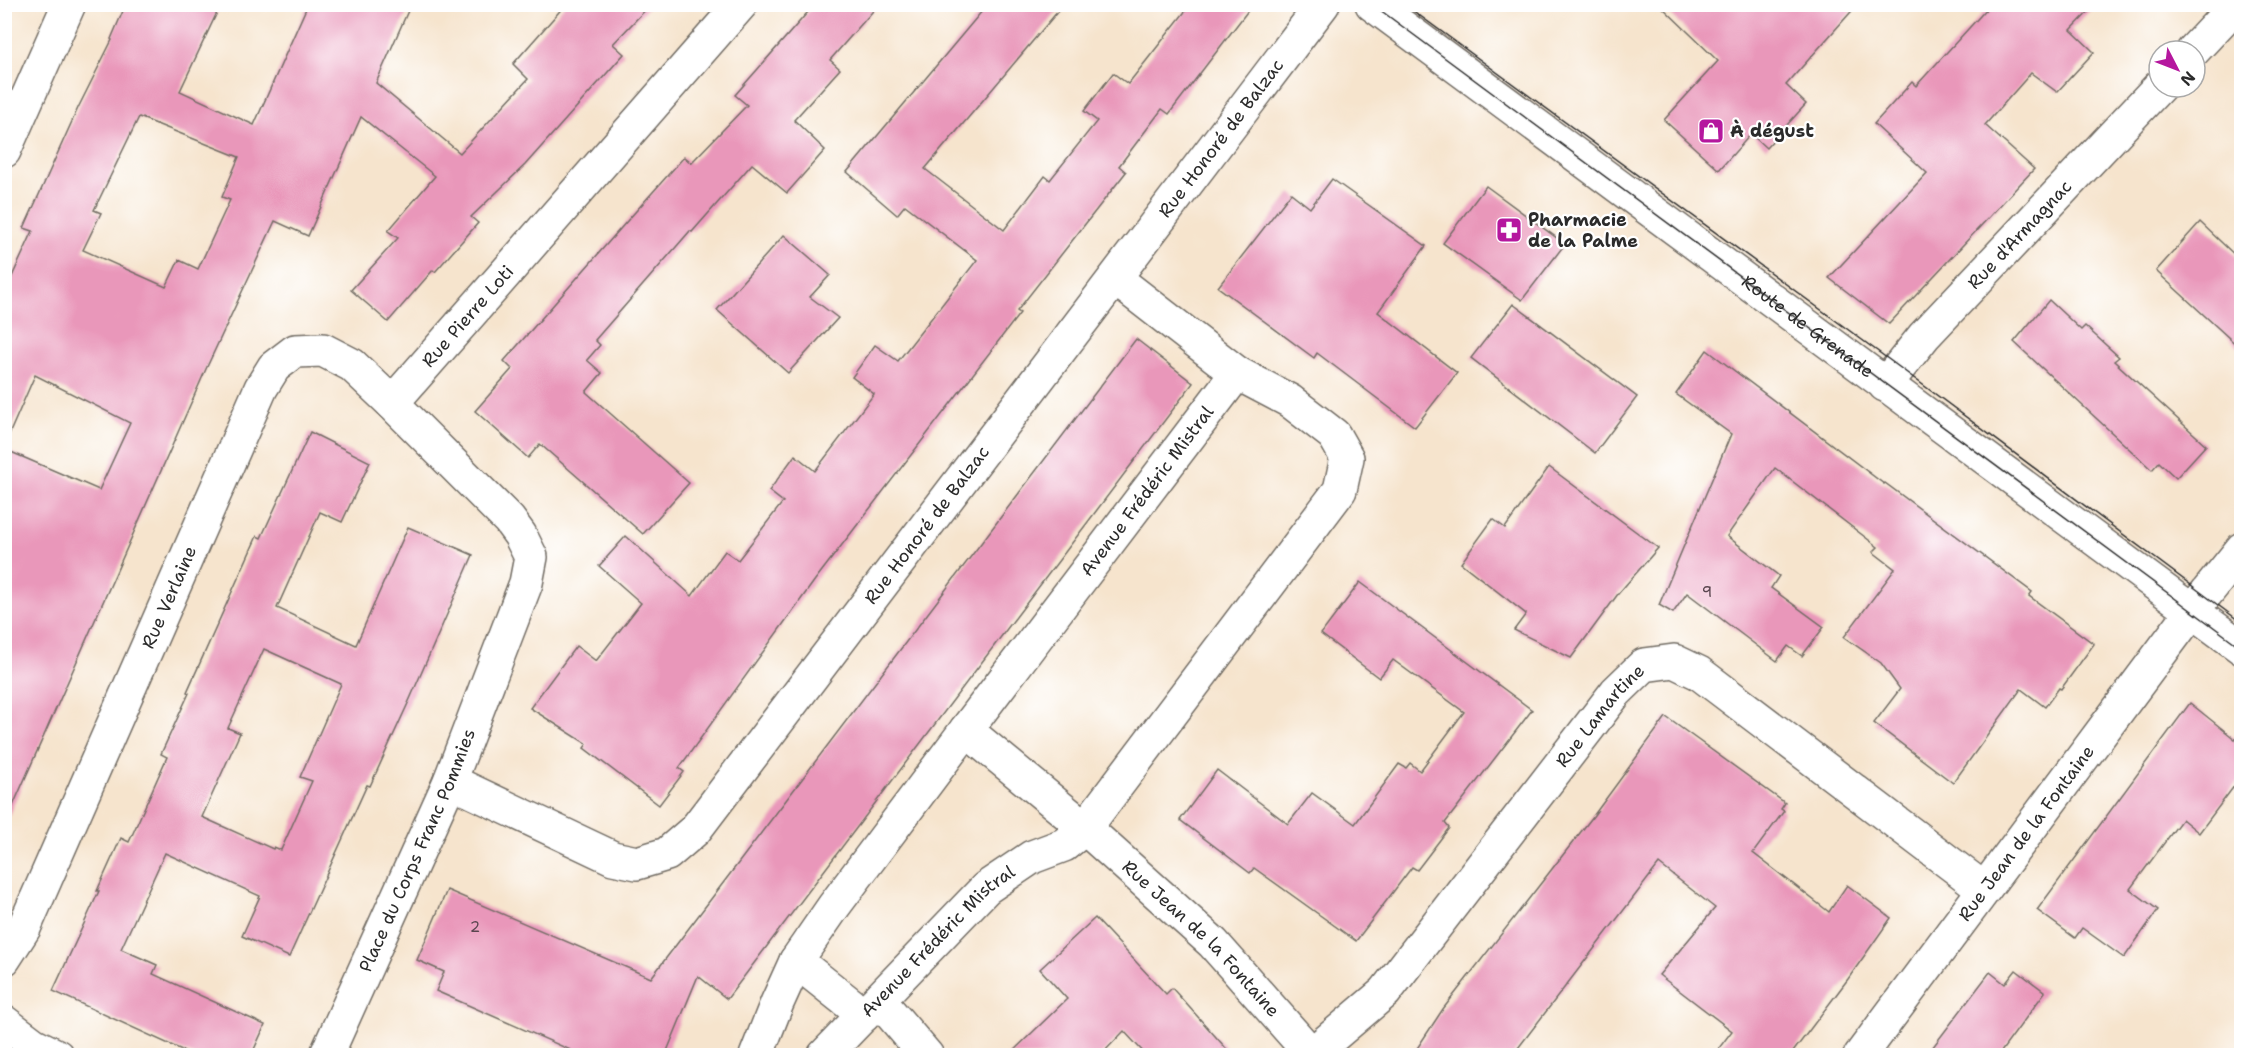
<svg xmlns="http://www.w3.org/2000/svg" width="2246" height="1060" viewBox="0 0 2246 1060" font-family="'Shantell Sans',sans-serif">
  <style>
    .building { fill: #e997ba; fill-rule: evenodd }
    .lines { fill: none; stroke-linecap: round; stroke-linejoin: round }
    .minor-casing { stroke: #726c64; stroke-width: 36 }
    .minor { stroke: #fff; stroke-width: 33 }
    .tram { stroke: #2b2b2b; stroke-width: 1.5 }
    .labels { text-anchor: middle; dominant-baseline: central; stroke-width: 4.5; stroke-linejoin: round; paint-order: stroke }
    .number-label { font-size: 15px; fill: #5a464f }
    .poi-label { font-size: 18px; font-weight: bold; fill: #2b2b2b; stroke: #fff; text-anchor: start }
    .street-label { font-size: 18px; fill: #2b2b2b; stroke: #fff }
  </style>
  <rect width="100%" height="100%" fill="#fff"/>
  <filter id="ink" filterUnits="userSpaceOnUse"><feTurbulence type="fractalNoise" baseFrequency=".0167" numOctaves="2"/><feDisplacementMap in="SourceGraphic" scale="12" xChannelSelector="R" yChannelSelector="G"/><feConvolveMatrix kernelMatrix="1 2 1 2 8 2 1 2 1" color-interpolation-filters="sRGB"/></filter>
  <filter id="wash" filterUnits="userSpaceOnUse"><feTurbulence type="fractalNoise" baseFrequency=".008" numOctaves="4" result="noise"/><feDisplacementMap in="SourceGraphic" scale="24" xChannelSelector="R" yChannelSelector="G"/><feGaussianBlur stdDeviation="1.35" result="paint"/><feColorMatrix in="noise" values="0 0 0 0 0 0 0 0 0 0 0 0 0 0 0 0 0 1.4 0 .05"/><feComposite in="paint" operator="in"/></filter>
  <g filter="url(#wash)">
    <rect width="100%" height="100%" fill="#f6e4cd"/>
    <g id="blocks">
      <!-- building -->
      <g class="building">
        <path d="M126,4H221L180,91L254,125L308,4H411L376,83L460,153L528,79L513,64L566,4H651L613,44L624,54L525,165L471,217L478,223L435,272L433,270L388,322L351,290L398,238L388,231L435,176L361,117L308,236L275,221L206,369L4,826V449L99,490L130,423L35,375L4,446V294L33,231L24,228L78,108L112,40L111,39ZM139,117L239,157L222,197L230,200L198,269L179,260L166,287L83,250L101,213L94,210Z"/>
        <polygon points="815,4 879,4 830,60 840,69 794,120 825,150 787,193 752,164 692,232 690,231 595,340 600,345 587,360 602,373 586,392 689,483 643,534 540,444 528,458 475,411 512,369 504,361 628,220 684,157 691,163 747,105 735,95"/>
        <polygon points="988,4 1064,4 925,169 1004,230 1045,176 1050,180 1097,121 1084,111 1113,73 1128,84 1191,4 1253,4 1169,114 1162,109 1119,166 1126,172 1017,311 1020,313 815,580 679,768 684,772 659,805 584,748 587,744 530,708 576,646 596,661 641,603 599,566 626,536 692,596 725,551 738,560 783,502 769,491 795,455 815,471 874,394 852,377 875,345 898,361 977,260 905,205 897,215 847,172"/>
        <polygon points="1659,4 1858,4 1786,85 1806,104 1766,148 1751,134 1719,170 1664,120 1718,61"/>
        <polygon points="1991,4 2096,4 2071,30 2094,52 2057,92 2031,73 1985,125 2034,169 1889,324 1829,278 1927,173 1874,124 1912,82 1916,86"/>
        <polygon points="1332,179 1426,246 1378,312 1457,373 1415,427 1317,353 1314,358 1218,287 1291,193 1310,208"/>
        <polygon points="1486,186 1565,244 1522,300 1443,243"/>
        <polygon points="2200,222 2241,261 2241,349 2156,271"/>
        <polygon points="784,235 830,275 810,297 838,318 788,373 717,310"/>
        <polygon points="2049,300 2081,330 2085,326 2119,357 2114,361 2206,445 2176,478 2159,462 2152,470 2014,342"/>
        <polygon points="1513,304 1637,397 1595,453 1471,358"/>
        <polygon points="1136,339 1193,383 727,999 698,976 665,1056 584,1056 436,991 444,972 417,960 447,890 651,978"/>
        <polygon points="1707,350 1884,484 1885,483 2032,592 2029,596 2094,644 2061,689 2059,688 2045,707 2021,689 1953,783 1874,723 1900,689 1881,663 1844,637 1895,569 1873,552 1878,547 1775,468 1727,536 1779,576 1771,588 1824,627 1802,656 1788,646 1777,661 1687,593 1673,613 1659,605 1731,434 1676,394"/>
        <path d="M310,432L370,462L342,522L320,512L277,608L356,645L408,527L473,555L410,699L370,786L367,785L289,957L242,936L260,896L165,853L121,949L157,965L153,974L265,1025L251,1056H195L53,991L99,891H97L121,838L129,842L167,757L161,754L189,693L187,692L257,536L261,538ZM264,649L341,684L300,777L312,781L281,850L274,847L273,849L202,817L240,733L228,728Z"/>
        <polygon points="1549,467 1658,548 1618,594 1571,658 1514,630 1526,614 1461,563 1493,519 1505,528"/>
        <polygon points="1360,582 1532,710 1445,823 1449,828 1417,870 1412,867 1356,941 1254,868 1250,873 1180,820 1217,770 1288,824 1312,793 1355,824 1399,764 1406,768 1410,763 1420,771 1464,712 1393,660 1379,678 1321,634"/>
        <polygon points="2190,703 2241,744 2241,777 2199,833 2182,819 2130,889 2158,910 2124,958 2082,928 2075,938 2037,910"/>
        <polygon points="1666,717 1785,803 1781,809 1784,811 1753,853 1829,912 1847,885 1891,918 1848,979 1790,1056 1713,1056 1732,1031 1659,975 1715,908 1659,864 1512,1056 1412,1056 1443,1009 1594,815"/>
        <polygon points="1095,918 1166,994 1172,988 1233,1056 1147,1056 1124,1031 1100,1056 1008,1056 1067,999 1040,969"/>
        <polygon points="2016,970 2045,992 1998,1056 1926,1056 1990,972 2005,984"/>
      </g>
    </g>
  </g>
  <g filter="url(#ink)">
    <use href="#blocks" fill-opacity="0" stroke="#726c64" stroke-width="1.5"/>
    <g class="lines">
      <defs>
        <g id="minor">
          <path id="s1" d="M1372,4L2242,648"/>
          <polyline points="2193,51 2237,4"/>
          <polyline points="4,151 69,4"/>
          <path id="s2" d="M1116,279L1237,373L966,730L1085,828L1213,943L1313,1056"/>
          <path id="s3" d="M1885,385L1924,336L2159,87"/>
          <path id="s4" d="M450,781L613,858L637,863L667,854L695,830L1323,4"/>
          <path id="s5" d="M4,959L24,928L261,388L274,367L295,351L323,350L352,365L392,403"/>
          <polyline points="796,961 864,1015"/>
          <polyline points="879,1000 927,1056"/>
          <polyline points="4,1022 33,1044 57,1056"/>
          <path id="s6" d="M1312,1054L1385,992L1616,692L1644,665L1674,661L1699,673L1984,889"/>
          <path id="s7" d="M326,1056L450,781L526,583L531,557L520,535L509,520L392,403L741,4"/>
          <polyline points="756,1056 777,1003 796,961 834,906 966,730"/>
          <path id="s8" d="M824,1056L986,888L1032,857L1064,845L1085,828L1340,490L1347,458L1334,435L1290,401L1237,373"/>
          <path id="s9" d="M1860,1056L2192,611L2242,549"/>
        </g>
      </defs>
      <!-- minor casing -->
      <use href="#minor" class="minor-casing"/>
      <!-- minor -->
      <use href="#minor" class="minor"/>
      <!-- tram -->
      <g class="tram">
        <polyline points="1372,4 2242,648"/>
        <polyline points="1404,4 1899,367 2242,623"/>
      </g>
    </g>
  </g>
  <!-- icons -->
  <defs>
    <symbol id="shop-square" viewBox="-11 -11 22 22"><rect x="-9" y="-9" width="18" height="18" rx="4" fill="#b5179e" stroke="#fff"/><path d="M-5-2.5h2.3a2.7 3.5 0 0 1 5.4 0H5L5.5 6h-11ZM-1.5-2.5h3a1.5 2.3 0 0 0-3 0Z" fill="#fff"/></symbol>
    <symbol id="pharmacy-square" viewBox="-11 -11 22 22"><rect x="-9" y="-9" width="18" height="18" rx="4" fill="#b5179e" stroke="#fff"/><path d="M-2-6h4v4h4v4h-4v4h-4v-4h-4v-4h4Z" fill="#fff"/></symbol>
  </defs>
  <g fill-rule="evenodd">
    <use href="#shop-square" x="1696" y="116" width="30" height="30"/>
    <use href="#pharmacy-square" x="1494" y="215" width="30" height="30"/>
  </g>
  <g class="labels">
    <!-- number labels -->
    <g class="number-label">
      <text x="1707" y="592">9</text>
      <text x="475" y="927">2</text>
    </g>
    <!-- poi labels -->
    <g class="poi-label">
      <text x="1730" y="131">À dégust</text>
      <text x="1528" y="220">Pharmacie<tspan x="1528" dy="21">de la Palme</tspan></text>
    </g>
    <!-- street labels -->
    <g class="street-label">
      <text stroke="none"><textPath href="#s4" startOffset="1142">Rue Honoré de Balzac</textPath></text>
      <text stroke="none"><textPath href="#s3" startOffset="202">Rue d'Armagnac</textPath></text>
      <text stroke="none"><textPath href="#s7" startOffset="864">Rue Pierre Loti</textPath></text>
      <text stroke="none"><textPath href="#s1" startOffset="542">Route de Grenade</textPath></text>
      <text transform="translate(1147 491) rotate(-53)">Avenue Frédéric Mistral</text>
      <text stroke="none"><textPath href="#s4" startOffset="656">Rue Honoré de Balzac</textPath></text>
      <text stroke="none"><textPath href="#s5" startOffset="398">Rue Verlaine</textPath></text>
      <text stroke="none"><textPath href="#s6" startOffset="446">Rue Lamartine</textPath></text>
      <text stroke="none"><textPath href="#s9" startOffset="278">Rue Jean de la Fontaine</textPath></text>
      <text stroke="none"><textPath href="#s7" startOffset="225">Place du Corps Franc Pommies</textPath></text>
      <text stroke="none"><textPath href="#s2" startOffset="916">Rue Jean de la Fontaine</textPath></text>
      <text stroke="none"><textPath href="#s8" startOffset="162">Avenue Frédéric Mistral</textPath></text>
    </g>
  </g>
  <!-- margin -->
  <rect width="2246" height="1060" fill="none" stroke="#fff" stroke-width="24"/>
  <!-- north arrow -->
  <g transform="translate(2177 69) rotate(132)"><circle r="28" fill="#ffffff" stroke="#aaaaaa" stroke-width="1.5"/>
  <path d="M0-4.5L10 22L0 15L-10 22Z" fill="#b5179e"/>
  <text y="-9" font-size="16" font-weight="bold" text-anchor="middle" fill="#2b2b2b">N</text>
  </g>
</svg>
